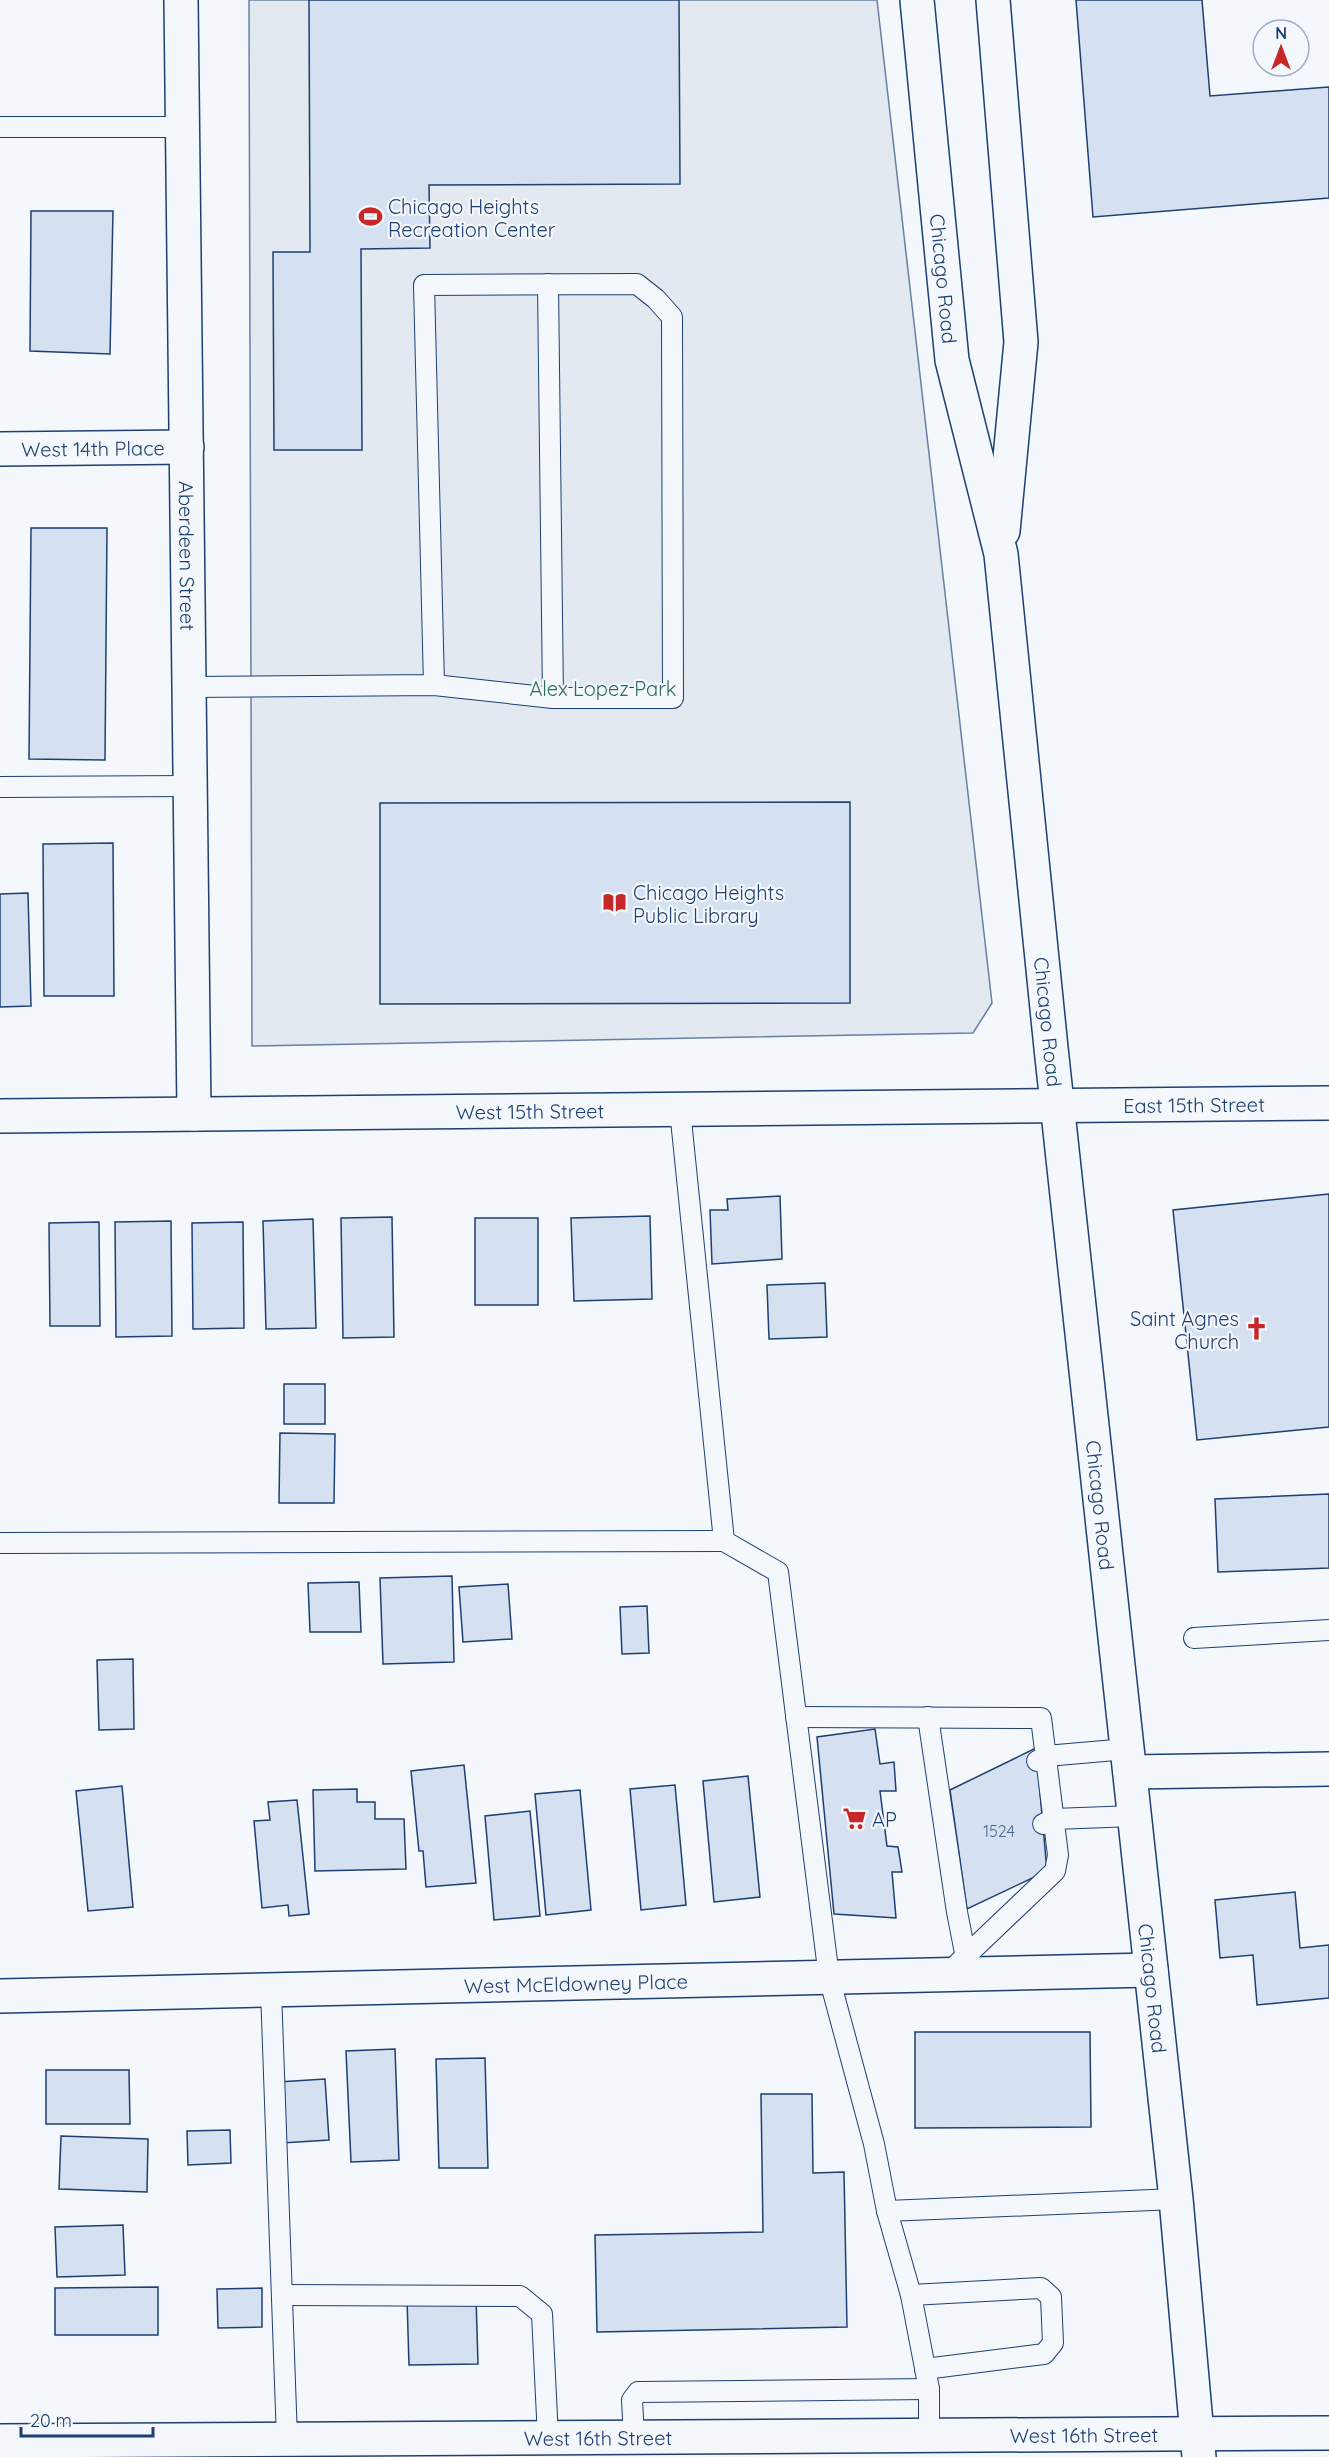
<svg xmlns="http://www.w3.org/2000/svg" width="1329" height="2457" viewBox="0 0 1329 2457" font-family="Quicksand,sans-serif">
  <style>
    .green { fill: #e3e9f0; stroke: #687fa3; stroke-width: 1.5 }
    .building { fill: #d5e0f0; stroke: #1d3f73; stroke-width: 1.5 }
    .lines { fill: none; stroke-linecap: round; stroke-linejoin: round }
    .service-casing { stroke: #1d3f73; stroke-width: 22 }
    .minor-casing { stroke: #1d3f73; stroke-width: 36 }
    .primary-casing { stroke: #1d3f73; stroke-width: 36 }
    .service { stroke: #f4f7fb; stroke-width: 20 }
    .minor { stroke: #f4f7fb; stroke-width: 33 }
    .primary { stroke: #f4f7fb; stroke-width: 33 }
    .labels { text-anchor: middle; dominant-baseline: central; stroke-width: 4.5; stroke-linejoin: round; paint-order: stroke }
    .number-label { font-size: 16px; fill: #4b6792 }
    .poi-label { font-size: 20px; fill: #1d3f73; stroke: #f4f7fb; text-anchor: start }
    .street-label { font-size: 20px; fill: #1d3f73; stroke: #f4f7fb }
    .park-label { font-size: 20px; fill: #2c6c60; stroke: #f4f7fb }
  </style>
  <rect width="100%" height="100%" fill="#f4f7fb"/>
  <!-- green -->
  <polygon class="green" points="249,0 877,0 992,1003 973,1033 252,1046"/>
  <!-- building -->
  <g class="building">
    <polygon points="309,0 679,0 680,184 429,185 430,248 361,249 362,450 274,450 273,252 310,252"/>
    <polygon points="1076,0 1202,0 1210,96 1329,87 1329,198 1093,217"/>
    <polygon points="31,211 113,211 110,354 30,351"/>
    <polygon points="31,528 107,528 105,760 29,759"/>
    <polygon points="850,802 850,1003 380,1004 380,803"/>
    <polygon points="113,843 114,996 44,996 43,844"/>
    <polygon points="28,893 31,1006 0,1007 0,894"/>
    <polygon points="1329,1194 1329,1427 1197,1440 1173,1210"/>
    <polygon points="780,1196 782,1259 712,1264 710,1210 728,1210 727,1199"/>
    <polygon points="650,1216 652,1299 574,1301 571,1218"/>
    <polygon points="392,1217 394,1337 343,1338 341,1218"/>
    <rect x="475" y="1218" width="63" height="87"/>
    <polygon points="313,1219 316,1328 266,1329 263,1221"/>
    <polygon points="171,1221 172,1336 116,1337 115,1222"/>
    <polygon points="99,1222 100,1326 50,1326 49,1223"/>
    <polygon points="243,1222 244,1328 193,1329 192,1223"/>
    <polygon points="825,1283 827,1337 769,1339 767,1285"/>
    <rect x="284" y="1384" width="41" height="40"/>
    <polygon points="280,1433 335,1434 334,1503 279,1503"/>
    <polygon points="1329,1494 1329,1568 1218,1572 1215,1499"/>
    <polygon points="452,1576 454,1662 383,1664 380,1578"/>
    <polygon points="359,1582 361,1632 310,1632 308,1583"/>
    <polygon points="508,1584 512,1639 463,1642 459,1587"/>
    <polygon points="647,1606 649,1653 622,1654 620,1607"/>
    <polygon points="133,1659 134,1729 99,1730 97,1660"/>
    <polygon points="875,1729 880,1764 894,1762 896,1791 880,1791 887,1846 898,1847 902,1872 892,1872 896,1918 834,1914 817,1737"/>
    <polygon points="1036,1748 1047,1871 967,1909 950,1790"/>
    <polygon points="464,1765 476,1883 426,1887 423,1851 419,1851 411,1771"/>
    <polygon points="748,1776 760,1897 714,1902 703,1781"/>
    <polygon points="675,1785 686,1905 641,1910 630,1789"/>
    <polygon points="122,1786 133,1907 88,1911 76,1791"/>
    <polygon points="357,1789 357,1802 375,1802 375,1819 404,1819 406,1869 315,1871 313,1790"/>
    <polygon points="580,1790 591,1910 546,1915 535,1794"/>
    <polygon points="297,1800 309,1914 289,1916 288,1905 262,1908 254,1821 270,1820 268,1802"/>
    <polygon points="530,1811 540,1916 494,1920 485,1816"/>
    <polygon points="1295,1892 1300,1948 1329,1945 1329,1998 1257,2005 1253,1955 1220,1958 1215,1900"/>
    <polygon points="915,2032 1090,2032 1091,2127 915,2128"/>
    <polygon points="395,2049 399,2160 351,2162 346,2051"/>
    <polygon points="485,2058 488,2168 439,2168 436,2059"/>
    <polygon points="46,2070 129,2070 130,2124 46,2124"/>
    <polygon points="325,2079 329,2140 282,2143 278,2082"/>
    <polygon points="761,2094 812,2094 813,2173 844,2172 847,2327 597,2332 595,2235 763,2232"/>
    <polygon points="230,2130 231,2163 188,2165 187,2131"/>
    <polygon points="61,2136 148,2139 147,2192 59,2189"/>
    <polygon points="123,2225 125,2275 57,2277 55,2227"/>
    <polygon points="158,2287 158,2335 55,2335 55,2288"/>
    <polygon points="262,2288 262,2327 218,2328 217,2289"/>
    <polygon points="476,2297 478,2364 409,2365 407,2299"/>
  </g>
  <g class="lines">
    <defs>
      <g id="service">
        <polyline points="0,127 183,127"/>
        <polyline points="548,284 553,698"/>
        <polyline points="190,687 434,685 553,698 673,698 672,317 656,299 637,284 424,285 434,685"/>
        <polyline points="0,787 190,786"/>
        <polyline points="680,1110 724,1541 778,1572 829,1977 874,2144 887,2211 911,2295 929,2389 929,2435"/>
        <polyline points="0,1543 724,1541"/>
        <polyline points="1194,1638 1329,1630"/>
        <polyline points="796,1717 1041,1718 1058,1855 1055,1871 947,1974"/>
        <polyline points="928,1717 957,1912 966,1958"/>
        <polyline points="1037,1761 1046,1756 1127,1749"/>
        <polyline points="1043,1824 1054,1819 1134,1816"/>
        <polyline points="271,1990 287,2439"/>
        <polyline points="887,2211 1176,2199"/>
        <polyline points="283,2295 520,2296 542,2314 548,2438"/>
        <polyline points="911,2295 1041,2288 1051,2297 1053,2343 1044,2354 925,2369"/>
        <polyline points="634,2437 632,2400 638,2392 929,2389"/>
      </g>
      <g id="minor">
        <path id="s1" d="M181,0L194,1114"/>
        <path id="s2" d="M0,449L187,447"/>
        <path id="s3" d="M0,1116L1329,1103"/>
        <polyline points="1130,1772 1329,1769"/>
        <path id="s4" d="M0,1996L1151,1970"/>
        <path id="s5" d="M0,2441L1329,2433"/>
      </g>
      <g id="primary">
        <path id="s6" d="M917,0L952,360L1001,554L1051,1048L1176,2199L1199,2457"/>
        <polyline points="993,0 1021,342 1003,531"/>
      </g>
    </defs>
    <!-- service casing -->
    <use href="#service" class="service-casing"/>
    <!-- minor casing -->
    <use href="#minor" class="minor-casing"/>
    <!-- primary casing -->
    <use href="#primary" class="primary-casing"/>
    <!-- service -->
    <use href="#service" class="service"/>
    <!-- minor -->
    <use href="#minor" class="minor"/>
    <!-- primary -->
    <use href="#primary" class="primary"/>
  </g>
  <!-- icons -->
  <defs>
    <symbol id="stadium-bare" viewBox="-9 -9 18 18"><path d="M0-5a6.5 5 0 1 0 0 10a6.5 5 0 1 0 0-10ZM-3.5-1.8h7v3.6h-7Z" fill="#c62828" stroke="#f4f7fb" stroke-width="2.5" paint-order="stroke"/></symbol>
    <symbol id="library-bare" viewBox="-9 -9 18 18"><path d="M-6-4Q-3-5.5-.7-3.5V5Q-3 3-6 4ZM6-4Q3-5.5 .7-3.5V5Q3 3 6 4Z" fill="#c62828" stroke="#f4f7fb" stroke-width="2.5" paint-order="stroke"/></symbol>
    <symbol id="church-bare" viewBox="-9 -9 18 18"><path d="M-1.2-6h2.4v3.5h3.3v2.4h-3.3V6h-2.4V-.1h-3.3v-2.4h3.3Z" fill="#c62828" stroke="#f4f7fb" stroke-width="2.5" paint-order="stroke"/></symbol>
    <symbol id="supermarket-bare" viewBox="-9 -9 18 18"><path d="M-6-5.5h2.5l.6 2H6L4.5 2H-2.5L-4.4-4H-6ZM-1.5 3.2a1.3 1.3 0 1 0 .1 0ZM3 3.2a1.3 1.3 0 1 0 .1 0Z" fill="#c62828" stroke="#f4f7fb" stroke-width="2.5" paint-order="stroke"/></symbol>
  </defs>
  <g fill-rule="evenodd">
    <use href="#stadium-bare" x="354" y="200" width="33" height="33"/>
    <use href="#library-bare" x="598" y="886" width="33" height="33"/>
    <use href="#church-bare" x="1240" y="1312" width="33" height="33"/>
    <use href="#supermarket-bare" x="838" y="1802" width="33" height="33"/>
  </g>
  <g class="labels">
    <!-- number labels -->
    <g class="number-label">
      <text x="999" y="1831">1524</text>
    </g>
    <!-- poi labels -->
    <g class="poi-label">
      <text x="388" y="206">Chicago Heights<tspan x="388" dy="23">Recreation Center</tspan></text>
      <text x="633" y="892">Chicago Heights<tspan x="633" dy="23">Public Library</tspan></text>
      <text x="1239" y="1318" text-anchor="end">Saint Agnes<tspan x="1239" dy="23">Church</tspan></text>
      <text x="872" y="1819">AP</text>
    </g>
    <!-- street labels -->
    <g class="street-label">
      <text stroke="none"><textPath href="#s6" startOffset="280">Chicago Road</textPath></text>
      <text stroke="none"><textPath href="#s2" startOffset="93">West 14th Place</textPath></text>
      <text stroke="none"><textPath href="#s1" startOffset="556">Aberdeen Street</textPath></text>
      <text stroke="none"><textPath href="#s6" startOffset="1032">Chicago Road</textPath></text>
      <text stroke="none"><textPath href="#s3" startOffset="1194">East 15th Street</textPath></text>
      <text stroke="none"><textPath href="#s3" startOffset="530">West 15th Street</textPath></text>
      <text stroke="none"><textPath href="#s6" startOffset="1518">Chicago Road</textPath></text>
      <text stroke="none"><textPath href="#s4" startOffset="576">West McEldowney Place</textPath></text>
      <text stroke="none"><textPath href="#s6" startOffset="2004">Chicago Road</textPath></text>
      <text stroke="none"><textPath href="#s5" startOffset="1084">West 16th Street</textPath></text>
      <text stroke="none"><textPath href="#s5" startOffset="598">West 16th Street</textPath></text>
    </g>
    <!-- park labels -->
    <g class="park-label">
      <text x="603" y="688">Alex Lopez Park</text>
    </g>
  </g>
  <!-- north arrow -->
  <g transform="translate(1281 48)"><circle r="28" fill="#f4f7fb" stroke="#9eadc5" stroke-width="1.5"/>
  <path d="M0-4.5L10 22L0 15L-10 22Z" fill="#c62828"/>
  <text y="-9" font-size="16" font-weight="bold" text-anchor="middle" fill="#1d3f73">N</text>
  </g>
  <!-- scale -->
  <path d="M21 2427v9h132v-9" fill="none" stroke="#1d3f73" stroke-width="3"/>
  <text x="30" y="2427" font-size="18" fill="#1d3f73" stroke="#f4f7fb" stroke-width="4.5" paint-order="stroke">20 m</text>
</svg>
